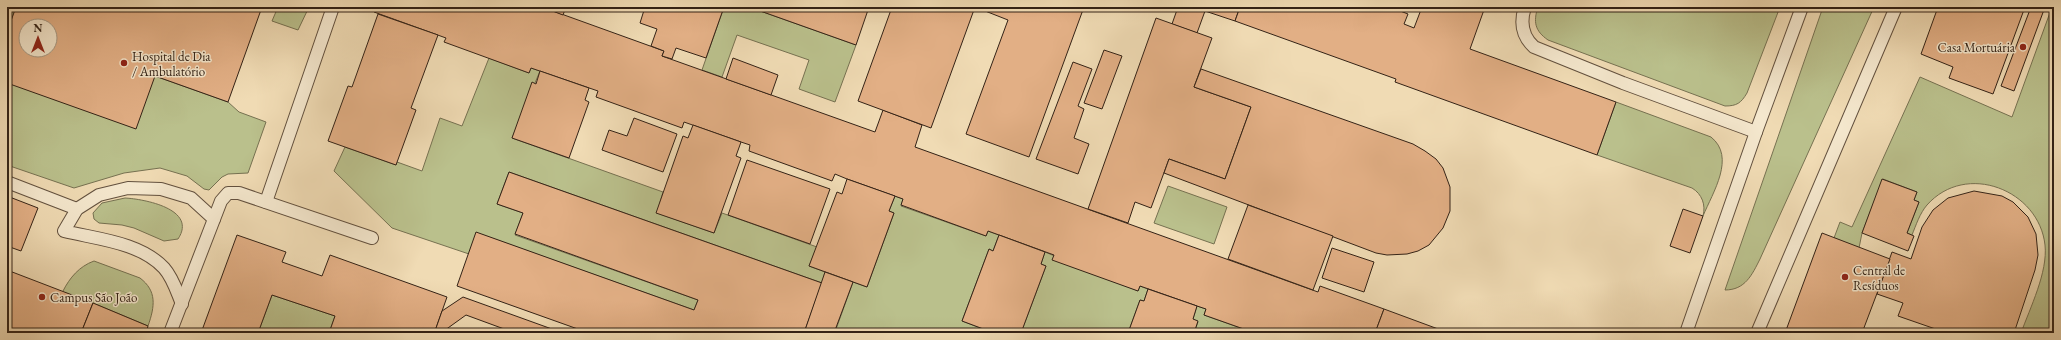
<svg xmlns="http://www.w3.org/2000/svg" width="2061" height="340" viewBox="0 0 2061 340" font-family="'EB Garamond',serif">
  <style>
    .green { fill: #bac08c; stroke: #767151 }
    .building { fill: #e2af85; stroke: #332216; fill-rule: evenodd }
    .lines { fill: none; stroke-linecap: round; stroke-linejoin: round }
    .service-casing { stroke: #62503e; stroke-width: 14 }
    .service { stroke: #f5e8ce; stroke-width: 12 }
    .poi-dot { fill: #8f2418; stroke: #f5e8ce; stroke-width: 1.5 }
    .labels { text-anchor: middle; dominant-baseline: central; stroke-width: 3; stroke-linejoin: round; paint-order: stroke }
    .poi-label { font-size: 13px; fill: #332216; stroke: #f5e8ce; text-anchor: start }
  </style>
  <rect width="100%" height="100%" fill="#f0dbb4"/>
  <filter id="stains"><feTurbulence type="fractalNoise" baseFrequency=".005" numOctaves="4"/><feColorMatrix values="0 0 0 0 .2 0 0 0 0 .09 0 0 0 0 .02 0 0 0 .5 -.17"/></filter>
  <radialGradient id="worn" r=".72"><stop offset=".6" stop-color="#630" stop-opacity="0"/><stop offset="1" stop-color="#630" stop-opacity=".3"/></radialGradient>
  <!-- green -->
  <g class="green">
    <polygon points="7,7 16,7 7,32"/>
    <polygon points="278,7 309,7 298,30 272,21"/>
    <polygon points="724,7 749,7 856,45 835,102 799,89 809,60 737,35 722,77 702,70"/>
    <path d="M1538,7H1780L1747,93C1741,103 1737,106 1725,106L1548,40C1535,31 1533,22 1538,7Z"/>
    <path d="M1823,7H1874L1760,259C1752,275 1745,290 1725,290Z"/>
    <path d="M2052,7H2054V333H2021C2030,308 2048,272 2045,245C2039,190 1966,161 1927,205C1920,213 1916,225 1912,235L1907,233L1919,202L1914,200L1917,192L1883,179L1862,233L1859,248L1834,238L1840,222L1852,227L1920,77L2012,117Z"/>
    <polygon points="489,58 529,73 531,68 540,71 512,138 663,192 657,213 714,233 722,213 817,247 809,266 825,272 822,283 509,172 497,204 523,213 515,235 698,300 694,310 477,233 469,254 392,228 334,171 345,147 396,165 397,162 422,171 440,118 462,126"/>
    <polygon points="155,76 228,102 239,112 266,122 248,173 228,174 222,177 209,190 204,189 187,176 160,168 124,173 74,188 7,165 7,83"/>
    <path d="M1616,102L1711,137C1736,157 1713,192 1703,216C1706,205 1702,194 1692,188L1597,155Z"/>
    <polygon points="1168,186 1227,207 1214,244 1154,223"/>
    <polygon points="895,196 903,199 901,206 986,236 988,231 999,235 993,251 989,249 962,321 994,333 835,332 853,282 867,287 894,213 889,211"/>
    <path d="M125,198C144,199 198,209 178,239L164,241L134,228L122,225L99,223L94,219L93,213L102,203Z"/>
    <polygon points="1045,252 1138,291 1140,286 1148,289 1144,301 1140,300 1128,333 1021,333 1046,266 1041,264"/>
    <path d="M94,261L140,278C157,291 155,306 148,326L93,303L81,333H47C57,306 64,272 94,261Z"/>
    <polygon points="272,295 335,316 329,333 258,333"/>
    <polygon points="1197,306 1206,309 1204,315 1255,333 1194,333 1198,322 1193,319"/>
  </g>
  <!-- building -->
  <g class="building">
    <path d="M16,7H262L228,102L155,76L136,129L7,83V32ZM26,26H50V50H26Z"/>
    <polygon points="376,7 542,7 664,51 662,56 875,132 883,110 922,125 915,147 1318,292 1320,286 1384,309 1375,333 1255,333 1204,315 1206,309 1197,306 1140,286 1138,291 1052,260 1054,255 988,231 986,236 901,205 903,199 847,179 835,174 832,181 749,151 750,145 741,142 684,122 682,128 596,97 598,91 531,68 529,73 444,42 446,38 374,12"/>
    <polygon points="542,7 566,7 563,15"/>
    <polygon points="645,7 724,7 706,58 676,48 672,59 662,56 664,51 651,46 657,29 640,23"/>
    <polygon points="749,7 869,7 856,45"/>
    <polygon points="892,7 975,7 931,128 858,101"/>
    <polygon points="975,7 1084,7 1029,157 966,134 1008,20"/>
    <polygon points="1178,7 1240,7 1235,21 1205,11 1197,33 1172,24"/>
    <polygon points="1240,7 1390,7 1408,14 1404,24 1414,28 1422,7 1485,7 1470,49 1616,102 1597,155 1395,82 1396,79 1235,21"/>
    <polygon points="1938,7 2025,7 1993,94 1949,78 1953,67 1921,54"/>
    <polygon points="2031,7 2045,7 2014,91 2001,86"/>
    <polygon points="378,14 438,35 411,108 416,110 396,165 328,141 348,86 352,87"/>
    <polygon points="1156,18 1212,38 1194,87 1251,107 1225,179 1169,159 1151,208 1135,202 1128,223 1088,209"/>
    <polygon points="1104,50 1122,56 1102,109 1084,103"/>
    <polygon points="733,58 778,75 771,95 726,79"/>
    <polygon points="1073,62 1092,69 1078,106 1084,109 1074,138 1089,144 1078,174 1036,159"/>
    <polygon points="1201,69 1413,144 1425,151 1436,159 1443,168 1450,187 1450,211 1443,228 1429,245 1418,251 1407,254 1387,255 1376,253 1164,173 1169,159 1225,179 1251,107 1194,87"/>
    <polygon points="540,71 589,88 585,100 589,102 569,158 512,138 532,82 536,84"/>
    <polygon points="634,118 677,134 663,172 602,150 609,130 627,136"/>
    <polygon points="693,125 741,142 736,156 741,158 714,233 656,213 683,136 688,138"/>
    <polygon points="747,160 830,189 810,244 728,215"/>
    <polygon points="509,172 822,283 804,333 589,333 457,286 476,232 694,310 698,300 515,234 523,213 497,204"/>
    <polygon points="847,179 895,196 889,211 894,213 867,287 809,266 837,192 842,194"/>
    <polygon points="1882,179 1917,192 1914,200 1919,202 1907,233 1914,236 1908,251 1862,233"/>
    <polygon points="1974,191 2002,196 2013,202 2028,217 2036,234 2038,255 2035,270 2014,333 1947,333 1898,316 1903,303 1877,294 1892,252 1911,259 1922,227 1933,210 1948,198"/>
    <polygon points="7,196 38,208 21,251 7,246"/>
    <polygon points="1248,205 1333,236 1313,290 1228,259"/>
    <polygon points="1683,209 1703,216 1690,253 1670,246"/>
    <polygon points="1822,233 1890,259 1862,333 1785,333"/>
    <polygon points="237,235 286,252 282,262 322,276 330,255 447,297 435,331 441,333 329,333 335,316 272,295 258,333 201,333"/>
    <polygon points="999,235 1045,252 1041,264 1046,266 1021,333 994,333 962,321 989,249 993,251"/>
    <polygon points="1332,248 1374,262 1364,292 1322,278"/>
    <polygon points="7,270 93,303 81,333 7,333"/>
    <polygon points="825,272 853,282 834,333 804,333"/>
    <polygon points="1148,289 1197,306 1193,319 1198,321 1194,333 1128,333 1140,300 1144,301"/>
    <polygon points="463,297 563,333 515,333 466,315 441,333 435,331 442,311"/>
    <polygon points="93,303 148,326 146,333 81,333"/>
    <polygon points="1384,309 1449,333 1375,333"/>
  </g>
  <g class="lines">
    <defs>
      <g id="service">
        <path d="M1525,7C1520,22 1522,36 1534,47L1623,83L1756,132"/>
        <polyline points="7,182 77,209"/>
        <polyline points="266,202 333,7"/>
        <path d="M182,304C177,292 173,278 164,268C140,242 96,239 64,231L77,209L99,195L128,188L161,189L191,198L214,219"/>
        <polyline points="170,333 221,201 228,193 239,193 372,238"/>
        <polyline points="1686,333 1756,132 1802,7"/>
        <polyline points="1757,333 1896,7"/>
      </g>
    </defs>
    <!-- service casing -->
    <use href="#service" class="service-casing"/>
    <!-- service -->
    <use href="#service" class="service"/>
  </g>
  <!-- markers -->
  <g class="poi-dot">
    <circle cx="2023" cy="47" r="4"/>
    <circle cx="124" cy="63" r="4"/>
    <circle cx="1845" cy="277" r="4"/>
    <circle cx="42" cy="297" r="4"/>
  </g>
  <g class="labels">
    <!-- poi labels -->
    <g class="poi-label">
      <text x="2015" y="47" text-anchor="end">Casa Mortuária</text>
      <text x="132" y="56">Hospital de Dia<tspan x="132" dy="15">/ Ambulatório</tspan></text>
      <text x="1853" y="270">Central de<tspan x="1853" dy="15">Resíduos</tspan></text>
      <text x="50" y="297">Campus São João</text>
    </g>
  </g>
  <!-- margin -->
  <rect width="2061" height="340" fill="none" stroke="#f0dbb4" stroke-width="24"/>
  <rect x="8" y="8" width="2045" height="324" fill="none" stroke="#332216" stroke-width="2"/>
  <rect x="12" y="12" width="2037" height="316" fill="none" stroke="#332216"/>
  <!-- north arrow -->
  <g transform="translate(38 38)"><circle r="19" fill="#f5e8ce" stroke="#a79984"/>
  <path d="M0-3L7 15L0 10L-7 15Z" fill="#8f2418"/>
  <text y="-6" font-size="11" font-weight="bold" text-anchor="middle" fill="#332216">N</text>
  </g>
  <rect width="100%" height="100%" filter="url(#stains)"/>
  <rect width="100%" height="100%" fill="url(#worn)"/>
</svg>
